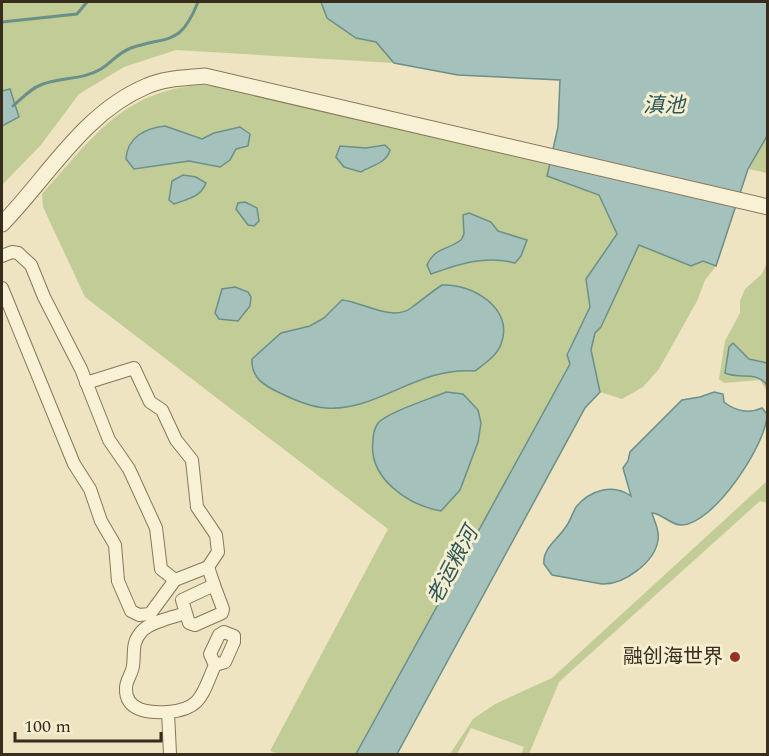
<svg xmlns="http://www.w3.org/2000/svg" width="769" height="756" viewBox="0 0 769 756" font-family="Spectral,'Noto Sans SC',serif">
  <style>
    .green { fill: #c2cc96 }
    .water { fill: #a4c1bb; stroke: #6b8f89; stroke-width: 1.5 }
    .lines { fill: none; stroke-linecap: round; stroke-linejoin: round }
    .stream { stroke: #6b8f89; stroke-width: 3 }
    .minor-casing { stroke: #887659; stroke-width: 14 }
    .tertiary-casing { stroke: #887659; stroke-width: 17 }
    .minor { stroke: #f9f1d5; stroke-width: 12 }
    .tertiary { stroke: #f9f1d5; stroke-width: 15 }
    .poi-dot { fill: #983028; stroke: #f6eed1; stroke-width: 2 }
    .labels { text-anchor: middle; dominant-baseline: central; stroke-width: 6; stroke-linejoin: round; paint-order: stroke }
    .poi-label { font-size: 20px; fill: #382c1d; stroke: #f6eed1; text-anchor: end }
    .water-label { font-size: 21px; font-style: italic; fill: #2c5758; stroke: #f6eed1 }
  </style>
  <rect width="100%" height="100%" fill="#eee4c2"/>
  <!-- green -->
  <g class="green">
    <polygon points="2,2 321,2 356,38 376,42 394,63 176,50 124,67 79,94 40,146 2,185"/>
    <path d="M203,85L240,88L549,162L547,176L599,194L617,234L586,279L590,307L570,364L356,754H279L270,751L388,529L85,297L43,207L42,194C92,139 122,90 203,85Z"/>
    <polygon points="767,136 767,173 748,169"/>
    <polygon points="639,245 691,266 703,261 716,266 705,280 697,301 659,369 643,387 622,399 600,392 591,350 595,333 602,327"/>
    <polygon points="767,263 767,363 755,362 740,351 731,375 757,376 767,384 767,391 760,380 724,383 719,379 725,341 740,313 740,301 745,289 762,274"/>
    <polygon points="767,481 767,503 760,501 559,682 529,754 521,754 524,747 471,728 457,754 450,754 473,719 495,704 552,678"/>
  </g>
  <!-- water -->
  <g class="water">
    <polygon points="321,2 767,2 767,136 748,169 716,266 703,261 691,266 639,245 601,327 595,333 591,350 600,392 585,408 397,754 356,754 570,364 567,355 590,307 586,279 617,234 599,195 547,176 558,127 560,80 458,75 394,63 376,42 356,38 327,18"/>
    <polygon points="10,89 19,117 2,126 2,91"/>
    <path d="M165,126L202,139L214,133L240,127L250,134L248,146L236,149L230,160L220,167L189,161L134,169L126,159C127,137 146,128 165,126Z"/>
    <path d="M385,145L390,150C386,164 372,165 361,172L344,167L336,157L340,146L366,148Z"/>
    <path d="M183,175L196,177L206,183C200,198 187,199 174,204L169,200L172,181Z"/>
    <polygon points="245,202 257,208 259,221 254,226 248,225 236,209 238,203"/>
    <path d="M469,213L491,222L498,231L527,240L521,256L515,263C485,255 459,264 431,274L427,265C435,247 448,250 461,240L464,234L463,215Z"/>
    <path d="M442,285C472,283 515,309 501,344C497,356 484,364 475,371C418,366 377,412 326,408C309,407 292,399 278,392C263,385 251,377 252,359L281,333L310,326L324,318L342,300C363,302 392,322 411,308C421,301 431,292 442,285Z"/>
    <polygon points="235,287 248,292 251,297 250,306 238,321 219,319 215,313 222,289"/>
    <path d="M733,343L749,359L767,363V385C755,370 741,380 725,373L729,347Z"/>
    <path d="M446,392L463,394L478,410L481,423L478,442L460,490L441,511C408,505 368,478 373,441C373,434 374,429 378,423C388,412 430,399 446,392Z"/>
    <path d="M714,392L723,394L724,402C735,411 749,414 762,408L767,414C768,442 713,526 681,525C671,525 663,514 652,513C654,521 660,530 658,540C655,562 624,585 602,584L552,575L544,564C542,549 557,540 565,528C570,522 572,514 576,507C590,490 613,483 631,496L623,468L628,461L630,452L682,400L700,397Z"/>
  </g>
  <g class="lines">
    <!-- stream -->
    <g class="stream">
      <polyline points="2,22 77,14 87,2"/>
      <path d="M13,106C22,98 31,88 43,84C62,77 83,80 101,69C111,63 119,52 131,48C169,35 180,47 198,2"/>
    </g>
    <defs>
      <g id="minor">
        <polyline points="2,256 12,252 18,253 31,265 44,297 81,369 109,440 129,469 156,528 161,569 175,580"/>
        <polyline points="2,288 74,464 90,489 101,521 115,545 118,581 131,611 139,615 150,614 175,580 208,567"/>
        <polyline points="86,383 134,368 150,402 162,410 176,440 192,460 197,507 216,535 218,552 208,567 214,585"/>
        <polygon points="214,585 223,609 222,613 195,625 189,623 182,600"/>
        <polygon points="224,632 234,636 234,642 225,662 215,665 210,654 219,635"/>
        <path d="M168,712C151,713 125,712 126,688C126,680 132,674 133,666C135,652 131,643 142,631C152,621 172,618 185,613"/>
        <path d="M170,754L168,712C202,709 202,694 215,665"/>
      </g>
      <path id="tertiary" d="M2,224C48,177 84,112 147,86C165,78 186,78 205,76L768,207"/>
    </defs>
    <!-- minor casing -->
    <use href="#minor" class="minor-casing"/>
    <!-- tertiary casing -->
    <use href="#tertiary" class="tertiary-casing"/>
    <!-- minor -->
    <use href="#minor" class="minor"/>
    <!-- tertiary -->
    <use href="#tertiary" class="tertiary"/>
  </g>
  <!-- markers -->
  <circle class="poi-dot" cx="735" cy="657" r="6"/>
  <g class="labels">
    <!-- poi labels -->
    <g class="poi-label">
      <text x="723" y="657">融创海世界</text>
    </g>
    <!-- water labels -->
    <g class="water-label">
      <text x="664" y="106">滇池</text>
      <text transform="translate(453 566) rotate(-62)">老运粮河</text>
    </g>
  </g>
  <!-- border -->
  <rect width="769" height="756" fill="none" stroke="#382c1d" stroke-width="6"/>
  <!-- scale -->
  <path d="M15 732v9h146v-9" fill="none" stroke="#382c1d" stroke-width="3"/>
  <text x="24" y="732" font-size="18" fill="#382c1d" stroke="#f6eed1" stroke-width="4.5" paint-order="stroke">100 m</text>
</svg>
